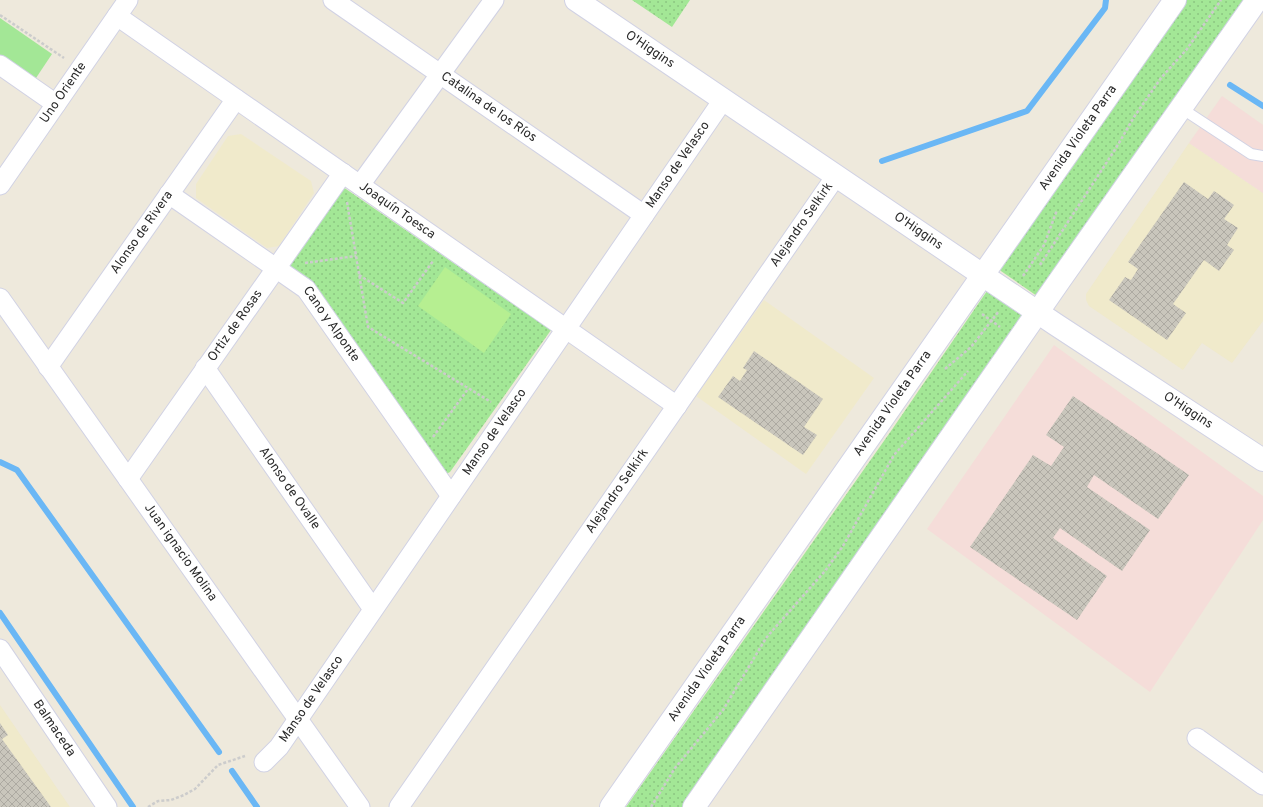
<svg xmlns="http://www.w3.org/2000/svg" width="1263" height="807" viewBox="0 0 1263 807" font-family="Overpass,sans-serif">
  <style>
    .education { fill: #f0eacb }
    .medical { fill: #f5ddd9 }
    .grass { fill: #a3e796 }
    .park { fill: url(#park-dots) }
    .pitch { fill: #b6ef91 }
    .lines { fill: none; stroke-linecap: round; stroke-linejoin: round }
    .stream { stroke: #6ab7f5; stroke-width: 6 }
    .building { fill: url(#building-cross-hatch) }
    .lane-casing { stroke: #d1d2e4; stroke-width: 12 }
    .street-casing { stroke: #d1d2e4; stroke-width: 21 }
    .secondary-casing { stroke: #d1d2e4; stroke-width: 24 }
    .path { stroke: #ccc; stroke-width: 2.5; stroke-dasharray: 3 2; stroke-linecap: butt }
    .lane { stroke: #fff; stroke-width: 10 }
    .street { stroke: #fff; stroke-width: 19 }
    .secondary { stroke: #fff; stroke-width: 22 }
    .labels { text-anchor: middle; dominant-baseline: central; stroke-width: 3; stroke-linejoin: round; paint-order: stroke }
    .street-label { font-size: 13px; fill: #2b2b2b; stroke: #fff }
  </style>
  <defs>
    <pattern id="park-dots" width="8" height="8" patternUnits="userSpaceOnUse"><rect width="8" height="8" fill="#a3e796"/><path d="M2 2h.1M6 6h.1" fill="none" stroke="#8cc681" stroke-width="1.8" stroke-linecap="round"/></pattern>
    <pattern id="building-cross-hatch" width="8" height="8" patternUnits="userSpaceOnUse"><rect width="8" height="8" fill="#c9c6bc"/><path d="M0 0l8 8M0 8l8-8" fill="none" stroke="#adaaa2"/></pattern>
  </defs>
  <rect width="100%" height="100%" fill="#eee9dc"/>
  <!-- education -->
  <g class="education">
    <polygon points="241,134 311,181 314,193 279,246 267,248 196,198 196,184 228,136"/>
    <polygon points="1189,143 1263,193 1263,321 1232,363 1202,343 1183,370 1089,306 1086,300 1086,294"/>
    <polygon points="764,300 874,378 806,474 696,396"/>
    <polygon points="0,705 70,807 0,807"/>
  </g>
  <!-- medical -->
  <g class="medical">
    <polygon points="1222,96 1263,125 1263,193 1189,143"/>
    <polygon points="1054,345 1263,496 1263,520 1150,692 927,529"/>
  </g>
  <!-- grass -->
  <polygon class="grass" points="0,18 52,54 34,81 0,58"/>
  <!-- park -->
  <g class="park">
    <polygon points="632,0 690,0 672,27"/>
    <polygon points="1185,0 1244,0 1037,296 998,269"/>
    <polygon points="343,187 551,330 450,472 446,474 288,269 287,263"/>
    <polygon points="987,291 1023,316 682,807 626,807 891,431"/>
  </g>
  <!-- pitch -->
  <polygon class="pitch" points="445,267 511,314 484,353 418,306"/>
  <g class="lines">
    <!-- stream -->
    <g class="stream">
      <polyline points="1230,85 1263,106"/>
      <polyline points="882,161 1027,111 1105,8 1106,0"/>
      <polyline points="0,462 17,470 219,752"/>
      <polyline points="0,613 133,807"/>
      <polyline points="232,771 257,807"/>
    </g>
  </g>
  <!-- building -->
  <g class="building">
    <polygon points="1184,182 1208,199 1214,191 1234,205 1224,219 1238,228 1227,245 1234,250 1219,271 1204,260 1173,304 1186,313 1167,340 1109,300 1125,277 1131,280 1138,269 1128,262"/>
    <polygon points="754,351 823,399 804,427 817,435 803,455 718,397 733,376 740,381 747,370 743,368"/>
    <polygon points="1073,396 1189,475 1158,519 1094,475 1087,487 1150,530 1122,571 1060,528 1053,538 1107,576 1077,620 970,547 1033,455 1051,466 1064,447 1046,435"/>
    <polygon points="0,723 8,735 2,739 51,807 0,807"/>
  </g>
  <g class="lines">
    <defs>
      <polyline id="lane" points="1181,108 1251,154 1263,156"/>
      <g id="street">
        <path id="s1" d="M333,0L644,215"/>
        <path id="s2" d="M117,16L677,406"/>
        <polyline points="0,65 56,104"/>
        <path id="s3" d="M0,185L128,0"/>
        <polyline points="360,185 494,0"/>
        <path id="s4" d="M169,194L306,289L451,496"/>
        <path id="s5" d="M0,298L360,807"/>
        <path id="s6" d="M48,367L236,99"/>
        <path id="s7" d="M205,368L373,609"/>
        <path id="s8" d="M128,479L343,173"/>
        <path id="s9" d="M0,649L107,807"/>
        <polyline points="1197,738 1263,785"/>
        <path id="s10" d="M264,762L279,747L723,100"/>
        <path id="s11" d="M399,807L836,176"/>
      </g>
      <g id="secondary">
        <path id="s12" d="M576,0L1055,324L1263,460"/>
        <path id="s13" d="M611,807L1175,0"/>
        <polyline points="694,807 1060,280 1257,0"/>
      </g>
    </defs>
    <!-- lane casing -->
    <use href="#lane" class="lane-casing"/>
    <!-- street casing -->
    <use href="#street" class="street-casing"/>
    <!-- secondary casing -->
    <use href="#secondary" class="secondary-casing"/>
    <!-- path -->
    <g class="path">
      <polyline points="0,15 64,58"/>
      <polyline points="347,202 368,327 491,402"/>
      <polyline points="305,263 356,256"/>
      <polyline points="1040,265 1116,148 1134,117 1161,78 1187,49 1221,0"/>
      <polyline points="359,275 403,303 433,261"/>
      <polyline points="1023,276 1044,245 1057,210"/>
      <polyline points="982,314 1000,327"/>
      <polyline points="945,369 971,347 999,311"/>
      <polyline points="433,437 468,389"/>
      <polyline points="148,807 158,801 171,800 184,795 195,789 218,765 245,756"/>
      <polyline points="651,807 675,768 723,710 766,638 825,571 843,546 894,455 968,371"/>
    </g>
    <!-- lane -->
    <use href="#lane" class="lane"/>
    <!-- street -->
    <use href="#street" class="street"/>
    <!-- secondary -->
    <use href="#secondary" class="secondary"/>
  </g>
  <g class="labels">
    <!-- street labels -->
    <g class="street-label">
      <text stroke="none"><textPath href="#s12" startOffset="89">O'Higgins</textPath></text>
      <text stroke="none"><textPath href="#s3" startOffset="112">Uno Oriente</textPath></text>
      <text stroke="none"><textPath href="#s1" startOffset="189">Catalina de los Ríos</textPath></text>
      <text stroke="none"><textPath href="#s13" startOffset="816">Avenida Violeta Parra</textPath></text>
      <text stroke="none"><textPath href="#s10" startOffset="727">Manso de Velasco</textPath></text>
      <text stroke="none"><textPath href="#s2" startOffset="341">Joaquín Toesca</textPath></text>
      <text stroke="none"><textPath href="#s11" startOffset="708">Alejandro Selkirk</textPath></text>
      <text stroke="none"><textPath href="#s12" startOffset="413">O'Higgins</textPath></text>
      <text stroke="none"><textPath href="#s6" startOffset="164">Alonso de Rivera</textPath></text>
      <text stroke="none"><textPath href="#s4" startOffset="210">Cano y Alponte</textPath></text>
      <text stroke="none"><textPath href="#s8" startOffset="187">Ortiz de Rosas</textPath></text>
      <text stroke="none"><textPath href="#s13" startOffset="492">Avenida Violeta Parra</textPath></text>
      <text stroke="none"><textPath href="#s12" startOffset="737">O'Higgins</textPath></text>
      <text stroke="none"><textPath href="#s10" startOffset="403">Manso de Velasco</textPath></text>
      <text stroke="none"><textPath href="#s7" startOffset="147">Alonso de Ovalle</textPath></text>
      <text stroke="none"><textPath href="#s11" startOffset="384">Alejandro Selkirk</textPath></text>
      <text stroke="none"><textPath href="#s5" startOffset="312">Juan ignacio Molina</textPath></text>
      <text stroke="none"><textPath href="#s13" startOffset="168">Avenida Violeta Parra</textPath></text>
      <text stroke="none"><textPath href="#s10" startOffset="79">Manso de Velasco</textPath></text>
      <text stroke="none"><textPath href="#s9" startOffset="96">Balmaceda</textPath></text>
    </g>
  </g>
</svg>
